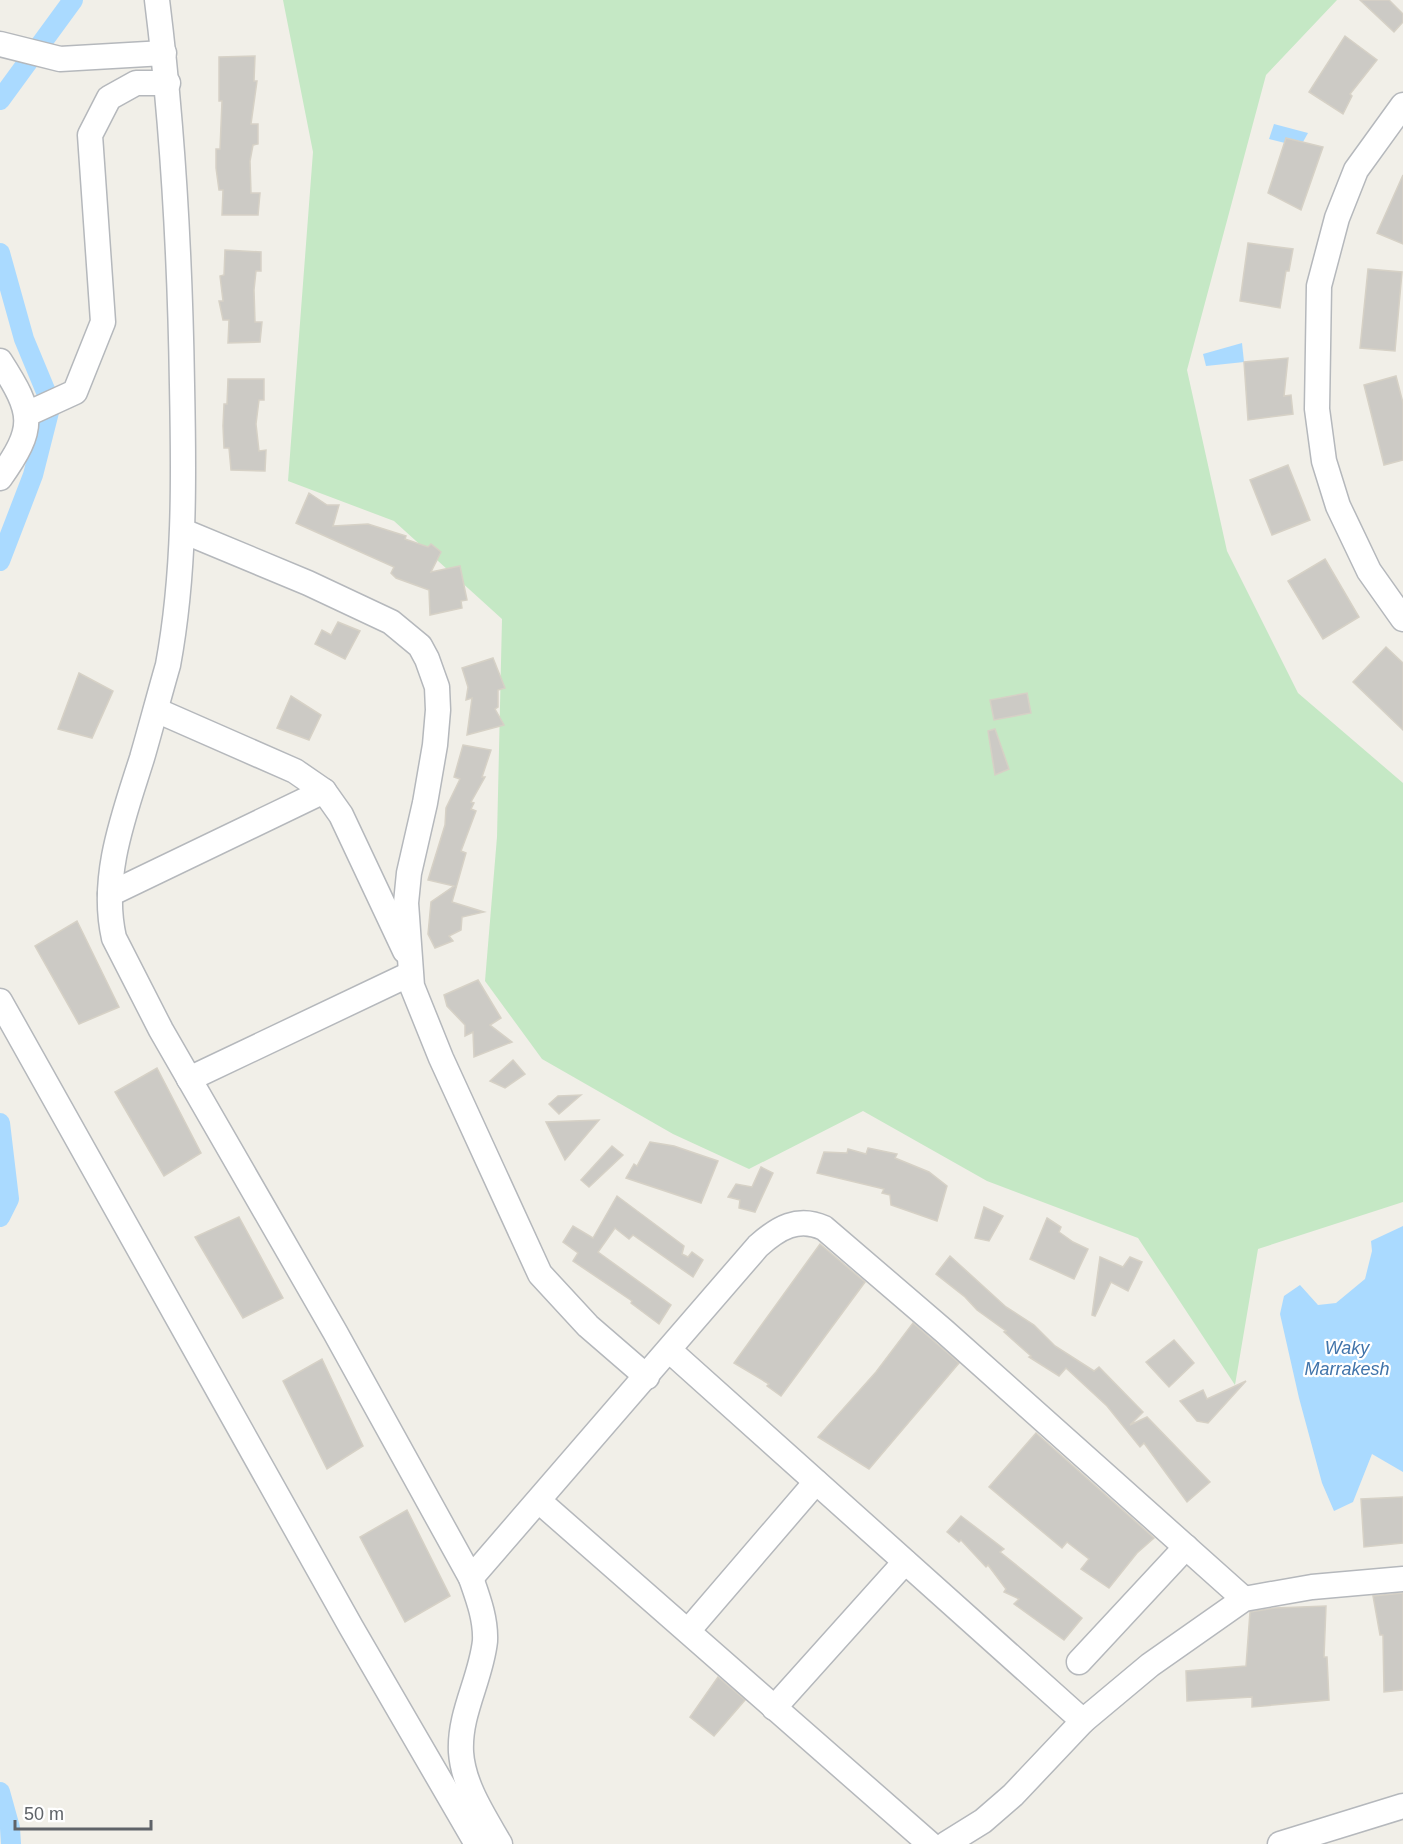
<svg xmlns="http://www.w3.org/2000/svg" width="1403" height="1844" viewBox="0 0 1403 1844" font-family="Arial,sans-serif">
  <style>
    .green { fill: #c5e8c5 }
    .water { fill: #aadaff }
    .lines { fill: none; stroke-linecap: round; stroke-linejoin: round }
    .canal { stroke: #aadaff; stroke-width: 20 }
    .building { fill: #cccac5; stroke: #d6d1c6; stroke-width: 1.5 }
    .minor-casing { stroke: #b5b8bc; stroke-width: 27 }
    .minor { stroke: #fff; stroke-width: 24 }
    .labels { text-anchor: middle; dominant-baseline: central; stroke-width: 4.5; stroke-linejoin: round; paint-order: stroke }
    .water-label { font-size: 18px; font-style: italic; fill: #4174aa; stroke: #fff }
  </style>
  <rect width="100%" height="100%" fill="#f1efe8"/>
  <!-- green -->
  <polygon class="green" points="283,0 1337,0 1266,75 1187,370 1227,551 1298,693 1403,783 1403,1202 1258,1249 1235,1385 1138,1238 987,1181 863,1111 749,1169 673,1134 542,1059 485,981 497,837 502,619 394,521 288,481 313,152"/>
  <!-- water -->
  <g class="water">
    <polygon points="1274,124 1308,133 1303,142 1287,138 1285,143 1269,139"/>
    <polygon points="1242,343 1244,362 1206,366 1203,354"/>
    <polygon points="1403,1226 1403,1472 1372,1454 1353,1502 1334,1511 1322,1483 1299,1398 1280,1314 1284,1296 1300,1285 1318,1305 1336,1303 1365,1279 1372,1251 1371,1241"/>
  </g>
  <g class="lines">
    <!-- canal -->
    <g class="canal">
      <polyline points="0,100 73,0"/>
      <polyline points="0,253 24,339 51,404 33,475 0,561"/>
      <polyline points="0,1123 9,1199 0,1217"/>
      <polyline points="0,1792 10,1828 11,1844"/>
    </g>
  </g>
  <!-- building -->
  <g class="building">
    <polygon points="1360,0 1389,0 1403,14 1403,22 1394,32"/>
    <polygon points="1345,36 1377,60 1350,94 1352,96 1343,114 1309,92"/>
    <polygon points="255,56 254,81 257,81 251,124 258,124 258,144 253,145 250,161 251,193 260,193 258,215 222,215 223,190 219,190 216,168 216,149 220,149 222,101 219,101 219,57"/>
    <polygon points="1286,138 1323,147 1301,210 1268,193"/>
    <polygon points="1403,175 1403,244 1377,233"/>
    <polygon points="1248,243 1293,249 1289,271 1286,271 1280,308 1240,301"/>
    <polygon points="225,250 261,252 261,271 256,271 254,290 255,322 262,322 260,342 228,343 229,320 223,320 219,301 223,301 220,276 224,275"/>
    <polygon points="1368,269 1402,272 1395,351 1360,348"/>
    <polygon points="1288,358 1284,396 1291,395 1293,414 1248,420 1244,362"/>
    <polygon points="1396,376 1403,403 1403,460 1384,465 1364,385"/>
    <polygon points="228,379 264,379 264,400 259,400 256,424 259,451 266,450 265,471 231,470 229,448 224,448 223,426 224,404 227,404"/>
    <polygon points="1288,465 1310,520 1272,535 1250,480"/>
    <polygon points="309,493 327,505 339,505 333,526 368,524 406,536 405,539 428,547 431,544 441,552 431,572 460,566 467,600 461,601 462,608 430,615 429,590 396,578 391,573 394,567 296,523"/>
    <polygon points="1325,559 1359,617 1323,639 1288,581"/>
    <polygon points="338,622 360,631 345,659 315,644 322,630 331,635"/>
    <polygon points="1386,647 1403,663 1403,730 1353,682"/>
    <polygon points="493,658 505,688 498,690 498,707 495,709 504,725 467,735 472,698 466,700 468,687 462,668"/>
    <polygon points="79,673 113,691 92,738 58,729"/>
    <polygon points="1027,693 1031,713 994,720 990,700"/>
    <polygon points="291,696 321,715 309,740 277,728"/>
    <polygon points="995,729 1009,769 995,775 988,731"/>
    <polygon points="463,745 491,750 482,777 485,777 471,802 474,803 471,809 476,811 461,851 466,853 452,902 484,912 462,917 461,930 449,936 453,941 435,948 428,934 431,902 454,886 428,880 445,825 446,808 460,779 454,777"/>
    <polygon points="77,921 119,1007 79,1024 35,946"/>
    <polygon points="478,980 501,1018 490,1025 512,1042 474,1057 473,1032 465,1036 465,1025 447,1006 444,995"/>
    <polygon points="513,1060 525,1074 505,1088 490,1081"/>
    <polygon points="157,1068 201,1153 164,1176 115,1092"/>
    <polygon points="581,1095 559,1114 549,1104 558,1096"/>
    <polygon points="599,1120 565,1160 546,1122"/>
    <polygon points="650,1142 674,1146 718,1161 701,1203 626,1178 634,1164 637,1166"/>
    <polygon points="612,1146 623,1155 589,1187 581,1180"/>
    <polygon points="868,1148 897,1154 895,1158 929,1172 947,1186 937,1221 891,1205 890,1195 882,1193 884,1189 817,1173 824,1152 847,1153 848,1149 866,1154"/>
    <polygon points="761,1167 773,1173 755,1212 739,1208 740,1200 728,1197 736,1184 752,1187"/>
    <polygon points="617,1196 684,1246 682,1254 688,1257 692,1252 703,1260 693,1277 633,1235 629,1239 615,1228 598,1252 671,1305 659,1324 631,1303 632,1301 573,1261 578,1253 563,1242 573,1226 593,1238"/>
    <polygon points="984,1207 1003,1216 989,1241 975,1238"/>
    <polygon points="239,1217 283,1298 243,1318 195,1237"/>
    <polygon points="1047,1218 1061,1227 1059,1232 1073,1242 1088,1249 1074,1279 1030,1259"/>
    <polygon points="820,1244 865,1282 781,1396 767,1386 769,1384 734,1363"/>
    <polygon points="950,1256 1006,1307 1034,1325 1055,1346 1094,1371 1099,1367 1143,1412 1130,1425 1147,1417 1210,1482 1187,1502 1144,1443 1140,1447 1107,1406 1066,1368 1059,1376 1029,1357 1031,1356 1004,1332 1006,1331 977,1310 965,1297 936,1274"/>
    <polygon points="1100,1257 1123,1267 1130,1257 1142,1262 1128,1291 1111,1282 1095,1316 1092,1315"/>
    <polygon points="913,1323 959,1363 869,1469 818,1437 876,1372"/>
    <polygon points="1174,1340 1194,1363 1169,1387 1146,1362"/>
    <polygon points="322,1359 363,1446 327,1469 283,1381"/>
    <polygon points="1246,1381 1208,1423 1197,1421 1180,1401 1203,1390 1207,1399"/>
    <polygon points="1036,1433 1154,1538 1137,1553 1109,1588 1081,1569 1089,1559 1067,1542 1062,1548 989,1487"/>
    <polygon points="1403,1497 1403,1543 1364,1547 1361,1499"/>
    <polygon points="407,1510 450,1596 405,1622 360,1537"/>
    <polygon points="961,1516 1004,1549 1000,1552 1082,1618 1064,1640 1014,1604 1019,1599 1004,1592 1006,1589 988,1565 986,1567 961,1540 959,1542 947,1532"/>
    <polygon points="1403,1593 1403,1690 1384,1692 1383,1635 1380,1635 1373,1596"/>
    <polygon points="1326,1606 1324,1657 1327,1657 1329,1700 1252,1707 1252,1697 1187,1701 1186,1671 1246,1666 1250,1612 1275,1608"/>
    <polygon points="718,1677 745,1700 714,1736 690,1717"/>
  </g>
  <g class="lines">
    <defs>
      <g id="minor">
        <path d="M157,0C173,128 180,256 182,385C184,479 185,573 168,665C159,696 151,727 142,758C124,815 100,877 114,938L161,1030L335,1332L471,1578C478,1598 486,1619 485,1641C481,1679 459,1713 461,1752C463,1785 484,1816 500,1844"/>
        <polyline points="0,44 60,59 164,53"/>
        <polyline points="1403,105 1356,170 1337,218 1319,286 1317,409 1324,461 1338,506 1369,571 1403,619"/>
        <path d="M0,361C34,414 36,427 0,478"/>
        <polyline points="27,414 75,392 103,322 90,135 109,98 136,83 168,83"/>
        <polyline points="183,531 308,583 391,622 420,646 427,659 437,687 438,710 435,745 425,803 409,873 406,903 412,986 441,1058 540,1274 588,1326 647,1377"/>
        <polyline points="156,710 295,771 324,791 341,815 405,951"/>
        <polyline points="110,894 324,791"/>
        <polyline points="0,1001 351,1627 477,1844"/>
        <polyline points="189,1079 410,974"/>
        <polyline points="669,1350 1083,1721"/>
        <polyline points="539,1501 930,1844"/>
        <path d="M471,1578L758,1246C778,1228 798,1216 824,1228L944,1331L1244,1599"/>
        <polyline points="688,1631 816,1482"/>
        <polyline points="1079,1662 1186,1547"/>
        <polyline points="774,1708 905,1562"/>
        <polyline points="946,1844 983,1821 1013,1795 1083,1721 1150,1665 1244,1599 1312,1587 1403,1579"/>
        <polyline points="1280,1844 1403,1806"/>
      </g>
    </defs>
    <!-- minor casing -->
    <use href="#minor" class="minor-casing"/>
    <!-- minor -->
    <use href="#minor" class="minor"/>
  </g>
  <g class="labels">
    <!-- water labels -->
    <g class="water-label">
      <text x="1347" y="1348">Waky<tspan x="1347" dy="21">Marrakesh</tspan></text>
    </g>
  </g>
  <!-- scale -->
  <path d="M15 1820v9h136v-9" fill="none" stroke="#5f6368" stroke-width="3"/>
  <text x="24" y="1820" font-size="18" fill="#5f6368" stroke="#ffffff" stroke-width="4.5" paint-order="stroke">50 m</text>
</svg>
